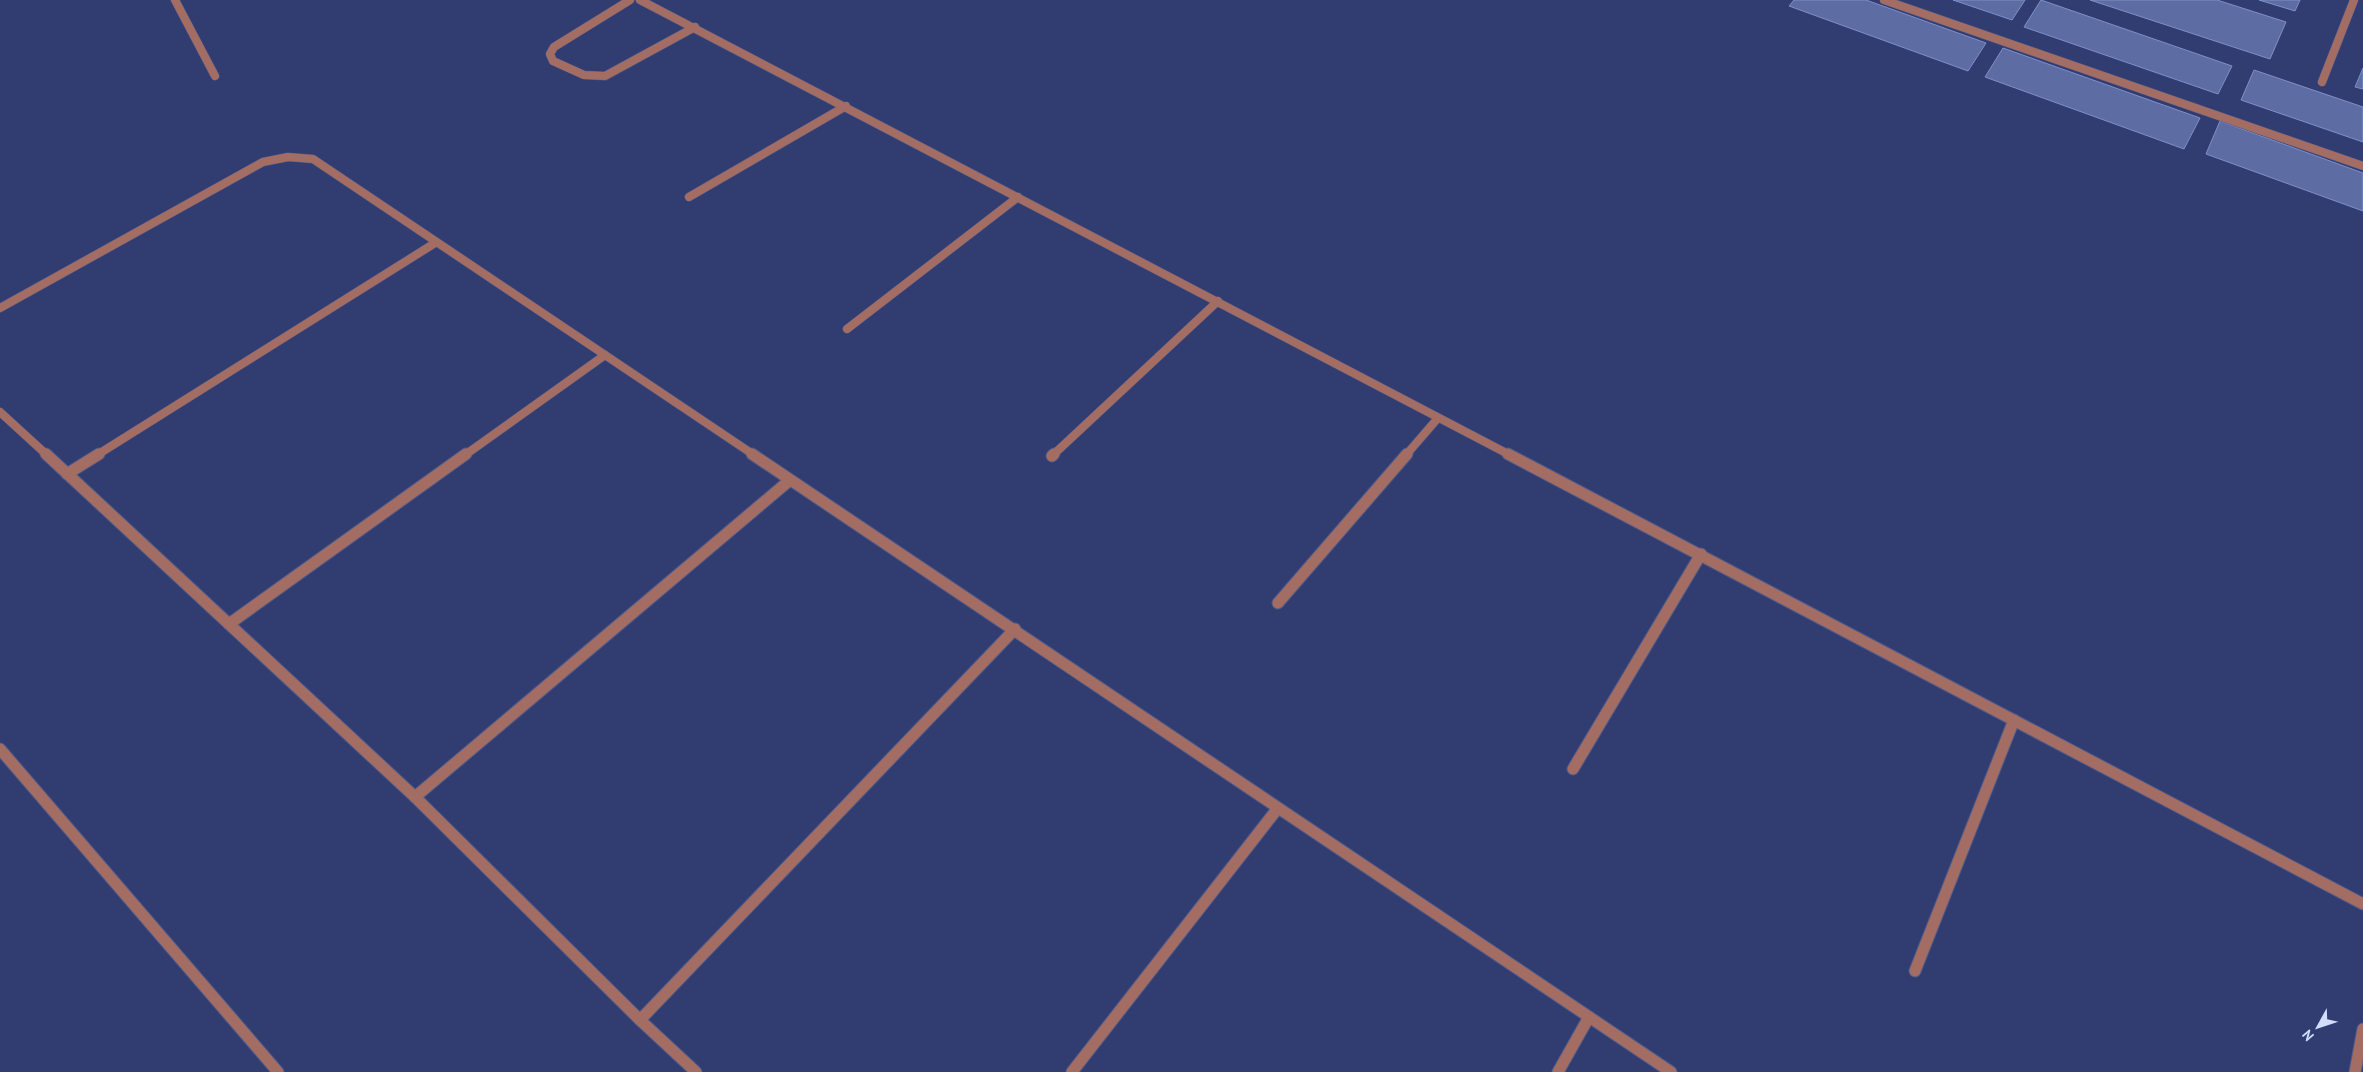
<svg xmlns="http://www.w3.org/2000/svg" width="2363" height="1072" viewBox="0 0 2363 1072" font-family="'PT Sans',sans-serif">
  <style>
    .building { fill: #5d6ca3; stroke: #7f8fca }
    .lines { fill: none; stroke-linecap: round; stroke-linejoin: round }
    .service-casing { stroke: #4e5a8a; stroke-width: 9 }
    .minor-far1-casing { stroke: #4e5a8a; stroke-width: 9 }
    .minor-casing { stroke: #4e5a8a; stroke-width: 13 }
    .service { stroke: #a46d63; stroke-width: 8 }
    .minor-far1 { stroke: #a46d63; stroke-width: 8 }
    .minor { stroke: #a46d63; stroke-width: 11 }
  </style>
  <rect width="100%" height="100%" fill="#313d71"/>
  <!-- building -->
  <g class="building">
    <polygon points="1794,0 1866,0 1986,43 1968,71 1789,6"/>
    <polygon points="1953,0 2025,0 2012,20"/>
    <polygon points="2041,0 2232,66 2218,94 2024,27"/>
    <polygon points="2090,0 2217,0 2286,22 2270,59"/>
    <polygon points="2259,0 2300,0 2295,11"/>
    <polygon points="2003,48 2200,118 2184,149 1985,77"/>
    <polygon points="2363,68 2363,89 2355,87"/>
    <polygon points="2254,70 2363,107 2363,142 2241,100"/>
    <polygon points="2220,121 2363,173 2363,211 2206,154"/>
  </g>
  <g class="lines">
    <defs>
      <polyline id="service" points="630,0 554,47 550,54 553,61 584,75 605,76 695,27"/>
      <g id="minor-far1">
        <polyline points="175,0 215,76"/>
        <polyline points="640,0 1510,455"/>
        <polyline points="1884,0 2363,166"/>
        <polyline points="2322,82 2354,0"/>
        <polyline points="689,197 846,106"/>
        <polyline points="0,308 263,162 288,157 313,159 754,455"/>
        <polyline points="847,329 1018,197"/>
        <polyline points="0,412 47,455"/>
        <polyline points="97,455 435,243"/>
        <polyline points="465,455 605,355"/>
        <polyline points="1053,455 1218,301"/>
        <polyline points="1406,455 1438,418"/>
      </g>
      <g id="minor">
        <polyline points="46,454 415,797 640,1020 696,1072"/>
        <polyline points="752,454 1671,1072"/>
        <polyline points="1508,454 2363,904"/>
        <polyline points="1052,456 1054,454"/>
        <polyline points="67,474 99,454"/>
        <polyline points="1278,603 1407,454"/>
        <polyline points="229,624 466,454"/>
        <polyline points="0,749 278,1072"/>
        <polyline points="1573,769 1701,554"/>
        <polyline points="415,797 790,480"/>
        <polyline points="1915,971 2014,720"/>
        <polyline points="640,1020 1015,629"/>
        <polyline points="1072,1072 1278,808"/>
        <polyline points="1558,1072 1589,1017"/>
        <polyline points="2355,1072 2363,1029"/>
      </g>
    </defs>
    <!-- service casing -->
    <use href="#service" class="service-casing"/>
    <!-- minor-far1 casing -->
    <use href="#minor-far1" class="minor-far1-casing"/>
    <!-- minor casing -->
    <use href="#minor" class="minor-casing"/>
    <!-- service -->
    <use href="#service" class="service"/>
    <!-- minor-far1 -->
    <use href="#minor-far1" class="minor-far1"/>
    <!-- minor -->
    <use href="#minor" class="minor"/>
  </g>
  <!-- north arrow -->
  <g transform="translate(2318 1027) rotate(230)" stroke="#313d71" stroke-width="4" paint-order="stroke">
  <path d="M0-4L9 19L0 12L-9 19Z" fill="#d2dcfb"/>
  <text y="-8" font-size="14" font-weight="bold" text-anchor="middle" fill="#d2dcfb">N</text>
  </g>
</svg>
